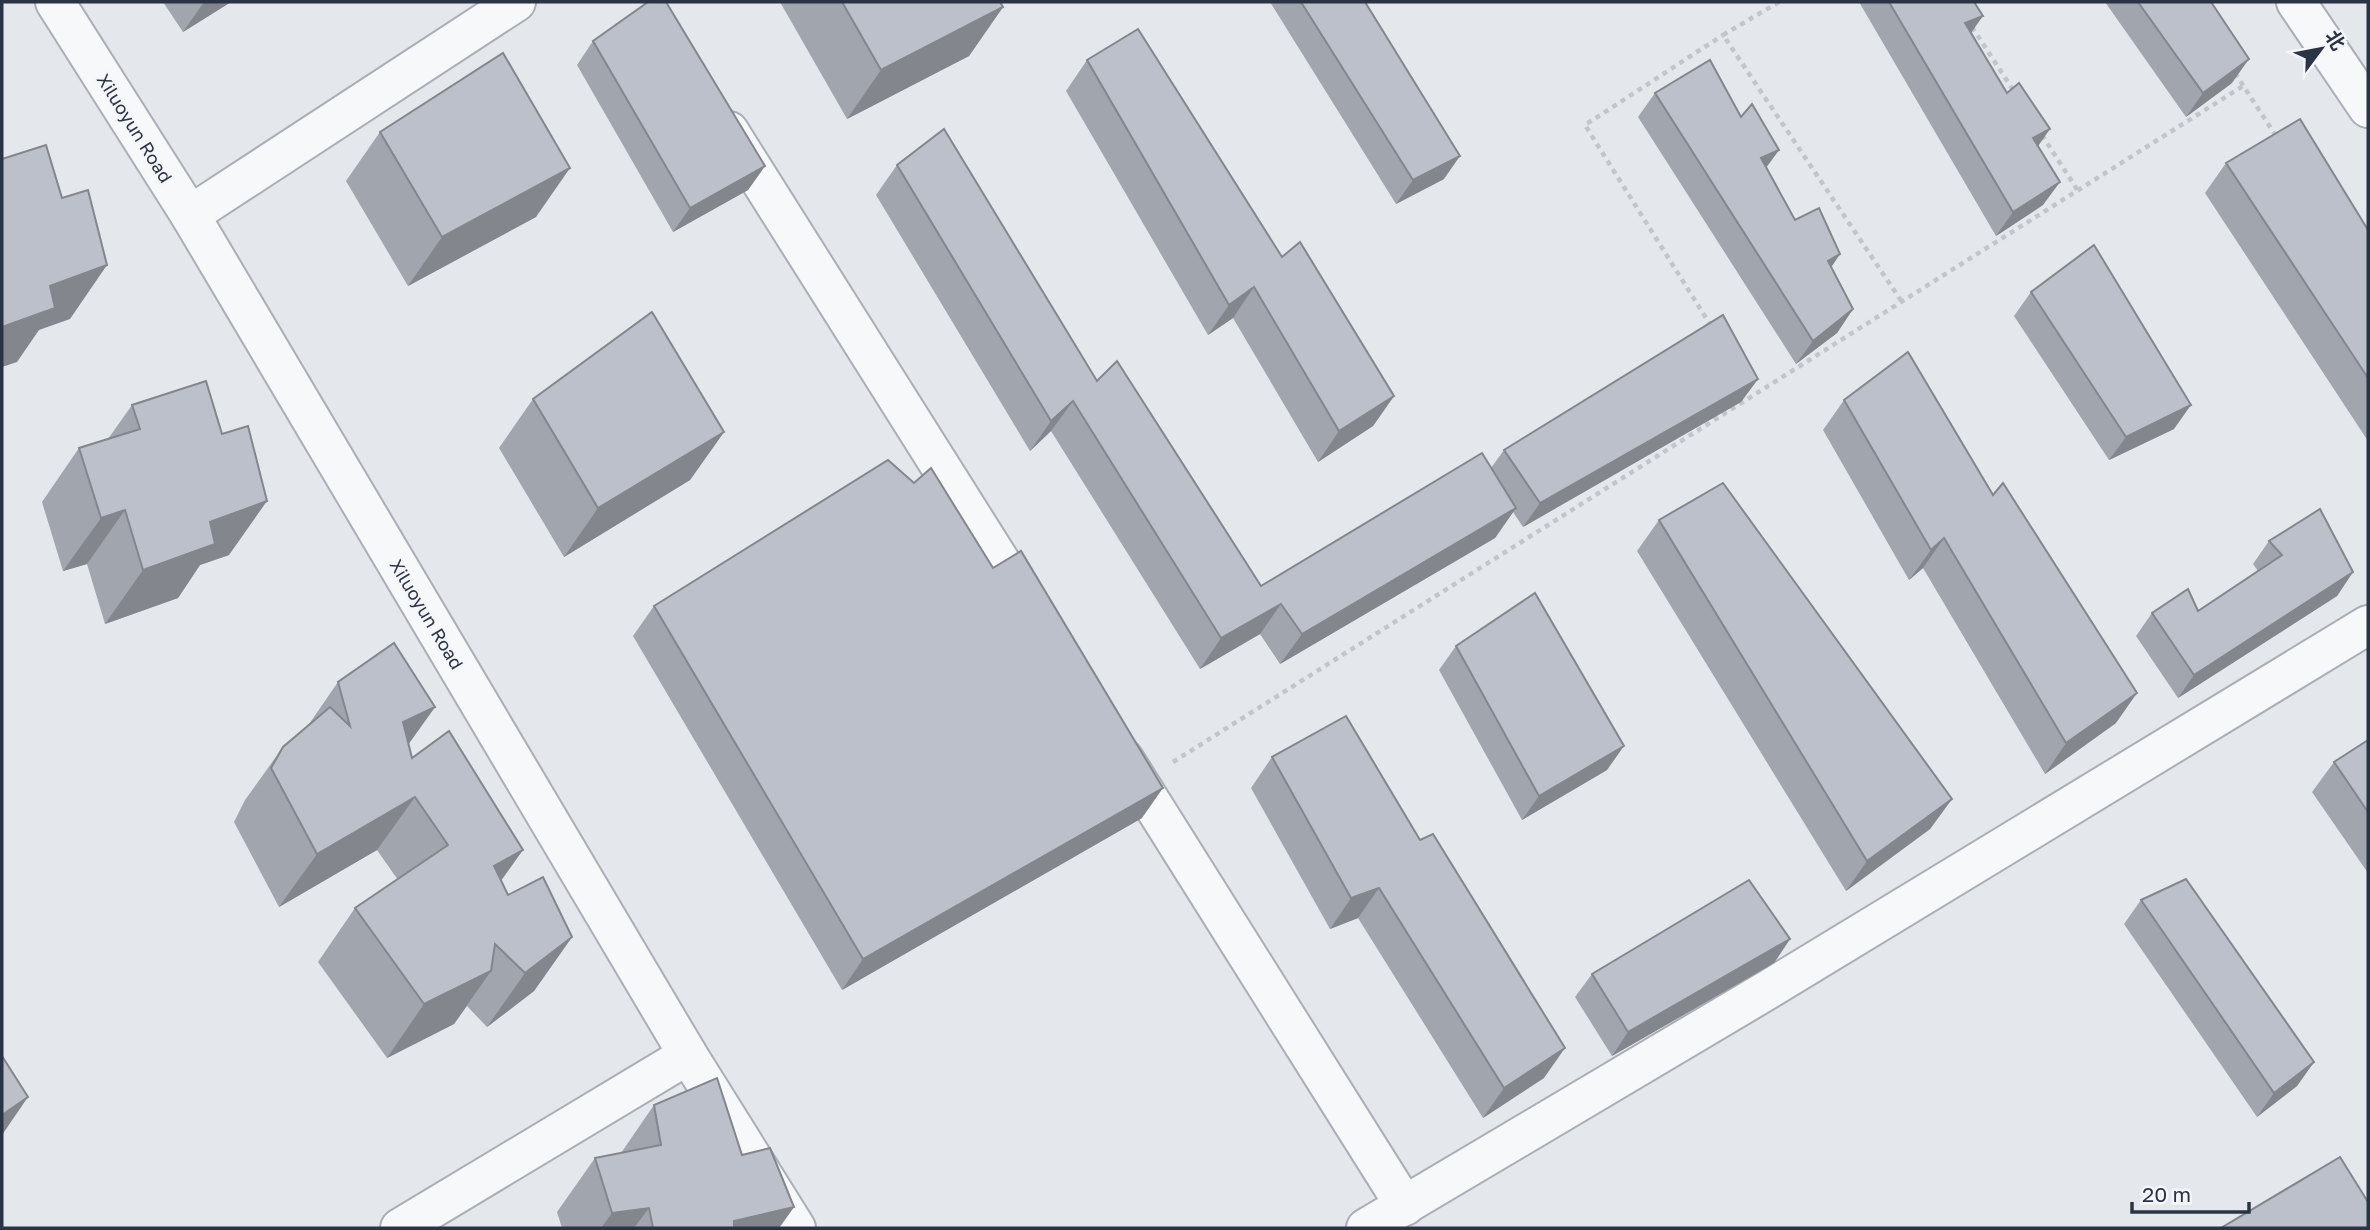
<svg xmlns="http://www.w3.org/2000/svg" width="2370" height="1230" viewBox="0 0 2370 1230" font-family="'Golos Text','Noto Sans SC',sans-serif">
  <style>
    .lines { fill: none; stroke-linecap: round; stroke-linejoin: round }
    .street-casing { stroke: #a9aeb7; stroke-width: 42 }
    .path { stroke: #c2c5cb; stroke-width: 4.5; stroke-dasharray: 5 5; stroke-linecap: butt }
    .street { stroke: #f7f8fa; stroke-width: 38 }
    .wall { fill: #a1a5ae }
    .shaded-wall { fill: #83868d }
    .building { fill: #bbc0ca; stroke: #83868d; stroke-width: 2 }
    .labels { text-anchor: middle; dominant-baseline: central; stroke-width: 5; stroke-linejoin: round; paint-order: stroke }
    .street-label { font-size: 18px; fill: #2b3445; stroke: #f4f6f9 }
  </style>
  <rect width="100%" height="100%" fill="#e4e7ec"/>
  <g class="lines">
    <defs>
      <g id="street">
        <polyline points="55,2 190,215 688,1055 796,1228"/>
        <polyline points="2296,2 2368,108"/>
        <polyline points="729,131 1029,607"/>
        <polyline points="190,215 516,2"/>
        <polyline points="1124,759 1405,1206"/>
        <polyline points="400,1228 688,1055"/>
        <polyline points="1366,1228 1769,989 2368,625"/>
      </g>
    </defs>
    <!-- street casing -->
    <use href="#street" class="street-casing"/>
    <!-- path -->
    <g class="path">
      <polyline points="1779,2 1723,35 1902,302"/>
      <polyline points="1972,27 2015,93"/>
      <polyline points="2235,73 2276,136"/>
      <polyline points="2042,135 2078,191"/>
      <polyline points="1711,326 1585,125 1723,35"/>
      <polyline points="1173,762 2243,86"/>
    </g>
    <!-- street -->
    <use href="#street" class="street"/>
  </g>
  <!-- wall -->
  <g class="wall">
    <polygon points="163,2 231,2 183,32"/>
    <polygon points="780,2 1000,2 1003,7 969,56 847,119"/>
    <polygon points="1270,2 1365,2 1444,179 1396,204"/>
    <polygon points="1859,2 1974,2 1972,33 2038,147 2043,205 1996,236"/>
    <polygon points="2105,2 2211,2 2232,83 2186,117"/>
    <polygon points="593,41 765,166 748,190 673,232 577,65"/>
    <polygon points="1087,60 1282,257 1394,396 1373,426 1318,462 1233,318 1208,335 1066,91"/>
    <polygon points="1655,93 1741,117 1779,150 1766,168 1795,220 1840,254 1831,267 1853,309 1837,333 1796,364 1638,117"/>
    <polygon points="380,132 536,217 408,286 346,181"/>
    <polygon points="2226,163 2368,230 2368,441 2205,193"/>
    <polygon points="897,165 1097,381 1261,586 1491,468 1504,450 1758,379 1741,402 1523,527 1513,512 1495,538 1280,664 1260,634 1200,669 1051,431 1030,451 876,195"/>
    <polygon points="2031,292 2174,429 2109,460 2014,316"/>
    <polygon points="533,399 724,432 690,480 564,557 499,448"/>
    <polygon points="1844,400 2116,723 2045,774 1923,568 1909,580 1823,430"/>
    <polygon points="132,405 229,555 200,565 178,598 105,624 87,564 63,571 42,502 79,448 108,439"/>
    <polygon points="1659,520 1952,799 1930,829 1846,891 1637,551"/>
    <polygon points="2269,541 2353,572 2337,596 2178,698 2136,636 2152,613 2198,611 2258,571 2253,564"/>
    <polygon points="654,606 1142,818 842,990 633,636"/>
    <polygon points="1456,646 1607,770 1522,820 1439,670"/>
    <polygon points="338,682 435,707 408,745 412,758 501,881 508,895 572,937 534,991 487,1027 467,1006 454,1024 387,1058 318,962 355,908 398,880 377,850 279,907 234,822 245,800 283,747 307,727"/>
    <polygon points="2368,740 2368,873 2312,792 2334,762"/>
    <polygon points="1272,757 1420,840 1544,1078 1483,1118 1358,918 1330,929 1251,788"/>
    <polygon points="2141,900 2314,1062 2297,1086 2257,1117 2124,924"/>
    <polygon points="1790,939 1774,963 1612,1056 1575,997 1592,974"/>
    <polygon points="654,1105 742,1155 794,1207 779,1228 562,1228 557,1212 595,1158 621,1153"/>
  </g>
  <!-- shaded-wall -->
  <g class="shaded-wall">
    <polygon points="204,2 231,2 183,32"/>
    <polygon points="1003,7 969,56 847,119 881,70"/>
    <polygon points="1983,16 1966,40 1965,23"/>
    <polygon points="2249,59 2232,83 2186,117 2203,93"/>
    <polygon points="2050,129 2034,152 2033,138"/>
    <polygon points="1779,150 1762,173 1761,158"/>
    <polygon points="1460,156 1444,179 1396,204 1413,180"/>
    <polygon points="765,166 748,190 673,232 690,208"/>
    <polygon points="570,168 536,217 408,286 442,237"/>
    <polygon points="2060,182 2043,205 1996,236 2013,212"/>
    <polygon points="1840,254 1824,278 1828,261"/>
    <polygon points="107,265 70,319 39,330 17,362 2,367 2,327 50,286"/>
    <polygon points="1254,287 1233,318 1208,335 1229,305"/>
    <polygon points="1853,309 1837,333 1796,364 1813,341"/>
    <polygon points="1758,379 1741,402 1523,527 1540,503"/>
    <polygon points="1394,396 1373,426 1318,462 1339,431"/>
    <polygon points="1073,401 1051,431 1030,451 1051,421"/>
    <polygon points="2191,405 2174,429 2109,460 2126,437"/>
    <polygon points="724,432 690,480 564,557 598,508"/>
    <polygon points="267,501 229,555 200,565 178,598 105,624 143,570 210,522"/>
    <polygon points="1516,508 1495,538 1280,664 1302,634"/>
    <polygon points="125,510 87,564 63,571 101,518"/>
    <polygon points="1944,538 1923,568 1909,580 1931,550"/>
    <polygon points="2353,572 2337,596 2178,698 2194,675"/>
    <polygon points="1281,604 1260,634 1200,669 1221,638"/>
    <polygon points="2137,693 2116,723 2045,774 2066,743"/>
    <polygon points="435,707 397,760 403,722"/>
    <polygon points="1624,746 1607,770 1522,820 1539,796"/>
    <polygon points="1163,788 1142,818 842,990 863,959"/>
    <polygon points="415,797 377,850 279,907 317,854"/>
    <polygon points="1952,799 1930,829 1846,891 1867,861"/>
    <polygon points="523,850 485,903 494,866"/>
    <polygon points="1379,888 1358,918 1330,929 1351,898"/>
    <polygon points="572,937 534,991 487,1027 525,973"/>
    <polygon points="1790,939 1774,963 1612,1056 1628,1032"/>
    <polygon points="491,971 454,1024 387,1058 424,1004"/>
    <polygon points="1565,1048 1544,1078 1483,1118 1504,1088"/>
    <polygon points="2314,1062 2297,1086 2257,1117 2274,1093"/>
    <polygon points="28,1097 2,1135 2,1115"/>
    <polygon points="794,1207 779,1228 729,1228 734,1221"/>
    <polygon points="649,1208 634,1228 601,1228 612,1213"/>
  </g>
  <!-- building -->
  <g class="building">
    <polygon points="648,2 666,2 765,166 690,208 593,41"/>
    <polygon points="842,2 1000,2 1003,7 881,70"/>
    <polygon points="1301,2 1365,2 1460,156 1413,180"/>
    <polygon points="1889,2 1974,2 1983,16 1965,23 2007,93 2019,83 2050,129 2033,138 2060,182 2013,212"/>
    <polygon points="2138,2 2211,2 2249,59 2203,93"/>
    <polygon points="1138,29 1282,257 1300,242 1394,396 1339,431 1254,287 1229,305 1087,60"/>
    <polygon points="503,53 570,168 442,237 380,132"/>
    <polygon points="1710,60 1741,117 1752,104 1779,150 1761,158 1795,220 1819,208 1840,254 1828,261 1853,309 1813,341 1655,93"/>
    <polygon points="2300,119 2368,230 2368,378 2226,163"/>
    <polygon points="944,129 1097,381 1117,361 1261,586 1482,453 1516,508 1302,634 1281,604 1221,638 1073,401 1051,421 897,165"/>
    <polygon points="46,145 62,198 88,190 107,265 50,286 55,308 2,327 2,159"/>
    <polygon points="2094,245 2191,405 2126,437 2031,292"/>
    <polygon points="652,312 724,432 598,508 533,399"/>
    <polygon points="1723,315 1758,379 1540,503 1504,450"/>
    <polygon points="1908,352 1993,495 2003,483 2137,693 2066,743 1944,538 1931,550 1844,400"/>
    <polygon points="206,381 222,434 248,426 267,501 210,522 215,544 143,570 125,510 101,518 79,448 140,429 132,405"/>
    <polygon points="888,460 914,483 931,468 993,568 1021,551 1163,788 863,959 654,606"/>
    <polygon points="1723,483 1952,799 1867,861 1659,520"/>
    <polygon points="2320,509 2353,572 2194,675 2152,613 2188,589 2198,611 2282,555 2269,541"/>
    <polygon points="1535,593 1624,746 1539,796 1456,646"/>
    <polygon points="394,643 435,707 403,722 412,758 449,731 523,850 494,866 508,895 543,877 572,937 525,973 495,944 491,971 424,1004 355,908 448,845 415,797 317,854 271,768 283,747 330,707 350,726 338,682"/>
    <polygon points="1346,716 1420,840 1433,834 1565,1048 1504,1088 1379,888 1351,898 1272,757"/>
    <polygon points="2368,740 2368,812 2334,762"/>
    <polygon points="2186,879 2314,1062 2274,1093 2141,900"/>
    <polygon points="1749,880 1790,939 1628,1032 1592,974"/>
    <polygon points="2,1056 28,1097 2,1115"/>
    <polygon points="717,1078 742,1155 770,1148 794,1207 734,1221 734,1228 653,1228 649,1208 612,1213 595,1158 661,1145 654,1105"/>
    <polygon points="2340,1157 2368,1202 2368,1228 2221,1228"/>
  </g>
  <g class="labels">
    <!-- street labels -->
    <g class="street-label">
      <text transform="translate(135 128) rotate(58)">Xiluoyun Road</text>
      <text transform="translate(427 614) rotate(59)">Xiluoyun Road</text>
    </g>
  </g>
  <!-- border -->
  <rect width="2370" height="1230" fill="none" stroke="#2b3445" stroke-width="7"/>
  <!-- north arrow -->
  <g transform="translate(2321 49) rotate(58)" stroke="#f4f6f9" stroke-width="5" paint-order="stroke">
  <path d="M0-5L12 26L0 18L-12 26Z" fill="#2b3445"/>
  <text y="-10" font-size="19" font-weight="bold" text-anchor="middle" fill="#2b3445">北</text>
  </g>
  <!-- scale -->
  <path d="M2132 1202v10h117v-10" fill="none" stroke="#2b3445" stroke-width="3.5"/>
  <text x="2142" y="1202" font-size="21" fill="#2b3445" stroke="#f4f6f9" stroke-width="5" paint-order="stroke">20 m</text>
</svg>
